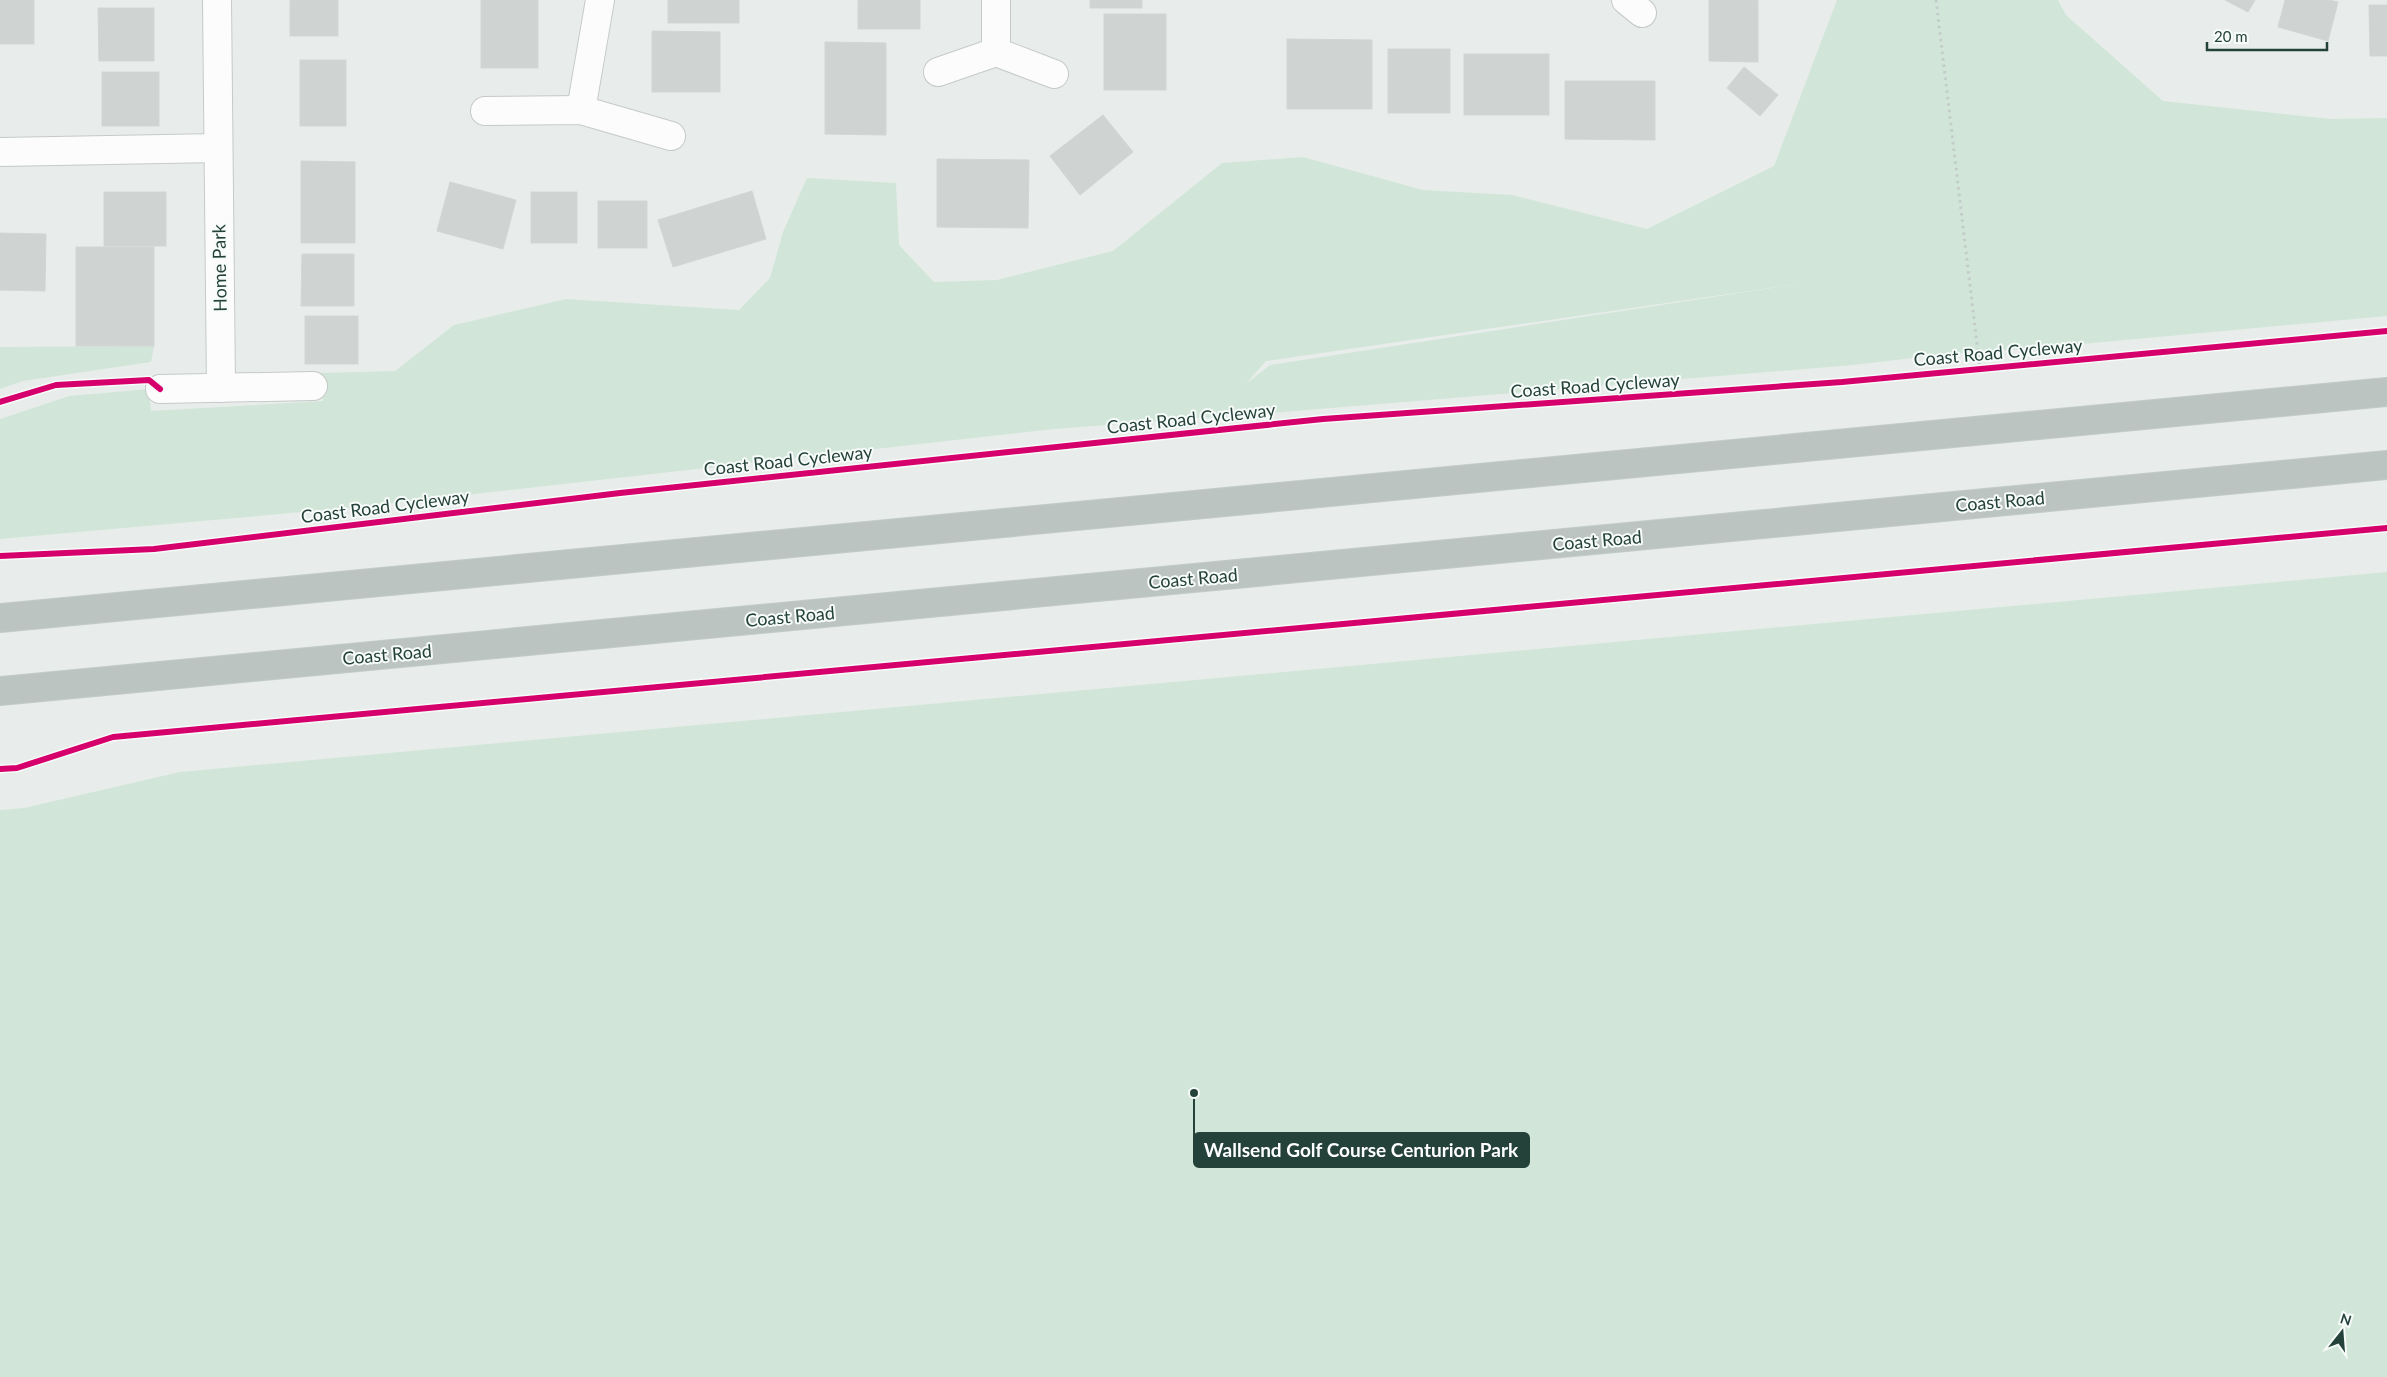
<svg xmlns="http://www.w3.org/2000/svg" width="2387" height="1377" viewBox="0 0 2387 1377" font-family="Lato,sans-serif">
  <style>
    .green { fill: #d1e6d8; fill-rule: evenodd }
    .building { fill: #cfd4d2; stroke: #d1d6d4 }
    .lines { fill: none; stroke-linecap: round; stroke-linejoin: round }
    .street-casing { stroke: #c5cac8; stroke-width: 30 }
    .highway-casing { stroke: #c3ccc9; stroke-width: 30 }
    .path { stroke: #c3ccca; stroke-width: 3; stroke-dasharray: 2.5 4; stroke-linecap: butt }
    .street { stroke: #fcfcfc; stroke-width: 28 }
    .highway { stroke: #bcc4c2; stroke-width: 28 }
    .cycleway-casing { stroke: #f7fbf9; stroke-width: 9 }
    .cycleway { stroke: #d6006c; stroke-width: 6 }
    .labels { text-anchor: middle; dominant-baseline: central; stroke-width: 4; stroke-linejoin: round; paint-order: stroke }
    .street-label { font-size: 18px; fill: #24423a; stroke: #f7fbf9 }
    .leader { fill: none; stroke: #24423a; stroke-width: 2 }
    .callout-dot { fill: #24423a; stroke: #f7fbf9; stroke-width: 2 }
    .callout { fill: #24423a; stroke: #24423a; stroke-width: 2 }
    .callout-label { font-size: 19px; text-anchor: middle; font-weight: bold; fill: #fff }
  </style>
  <rect width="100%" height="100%" fill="#e8edeb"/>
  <!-- green -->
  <g class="green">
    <path d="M1837,0H2058L2066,15L2163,101L2331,119L2387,118V316L2039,348L1947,354L1853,365L1270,413L1054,429L359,507L0,539V419L69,396L149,389L151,411L323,401L319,373L395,371L454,325L566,299L739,310L770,278L783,232L807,178L896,183L899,245L934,282L997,280L1113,251L1222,163L1303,157L1423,190L1512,195L1647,229L1774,166ZM1805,283L1270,365L1246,384L1266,361Z"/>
    <polygon points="154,346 151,362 23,381 0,389 0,347"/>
    <polygon points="2387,572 2387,1377 0,1377 0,810 24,808 180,772"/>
  </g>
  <!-- building -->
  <g class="building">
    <rect x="0" y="0" width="34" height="44"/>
    <rect x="290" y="0" width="48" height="36"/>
    <rect x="481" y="0" width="57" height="68"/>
    <rect x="668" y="0" width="71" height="23"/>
    <rect x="858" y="0" width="62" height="29"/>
    <rect x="1090" y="0" width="52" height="8"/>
    <polygon points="1709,0 1758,0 1758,62 1709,61"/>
    <polygon points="2225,0 2255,0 2248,12"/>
    <polygon points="2285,0 2329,0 2338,2 2328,41 2278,27"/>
    <polygon points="2369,5 2387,5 2387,56 2370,56"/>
    <polygon points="98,8 154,8 154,61 99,61"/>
    <rect x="1104" y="14" width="62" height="76"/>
    <polygon points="652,31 720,32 720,92 652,92"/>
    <polygon points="1287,39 1372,40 1372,109 1287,109"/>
    <polygon points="825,42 886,43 886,135 825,134"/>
    <rect x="1388" y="49" width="62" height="64"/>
    <rect x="1464" y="54" width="85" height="61"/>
    <rect x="300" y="60" width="46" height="66"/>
    <polygon points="1744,67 1778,95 1760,116 1727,88"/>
    <rect x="102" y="72" width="57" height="54"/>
    <polygon points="1565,81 1655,81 1655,140 1565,139"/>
    <polygon points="1103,115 1133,152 1080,195 1050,156"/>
    <polygon points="937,159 1029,160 1028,228 937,227"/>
    <polygon points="301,161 355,162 355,243 301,243"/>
    <polygon points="450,182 516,200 503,249 437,231"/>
    <polygon points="752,191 766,239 673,267 658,220"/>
    <rect x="104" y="192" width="62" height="54"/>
    <rect x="531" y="192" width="46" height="51"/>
    <rect x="598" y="201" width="49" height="47"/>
    <polygon points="0,233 46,234 45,291 0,290"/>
    <rect x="76" y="247" width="78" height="99"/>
    <polygon points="302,254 354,254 354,306 301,306"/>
    <rect x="305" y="316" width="53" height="48"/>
  </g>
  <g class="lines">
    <defs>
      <g id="street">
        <polyline points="217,0 221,388"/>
        <polyline points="1626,0 1642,13"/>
        <polyline points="996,52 996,0"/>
        <polyline points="938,72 996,52 1054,74"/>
        <polyline points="581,110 600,0"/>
        <polyline points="485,111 581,110 671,136"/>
        <polyline points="0,152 218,148"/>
        <polyline points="160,389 313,386"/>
      </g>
      <g id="highway">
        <polyline points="0,618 2387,392"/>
        <polyline points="0,691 2387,465"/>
      </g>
    </defs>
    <!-- street casing -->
    <use href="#street" class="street-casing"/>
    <!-- highway casing -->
    <use href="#highway" class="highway-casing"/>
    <!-- path -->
    <polyline class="path" points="1936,0 1980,369"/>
    <!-- street -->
    <use href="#street" class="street"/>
    <!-- highway -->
    <use href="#highway" class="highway"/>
    <defs>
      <g id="cycleway">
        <polyline points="0,402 56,385 149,380 160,389"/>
        <polyline points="0,556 154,549 620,493 1323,419 1842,382 2387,331"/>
        <polyline points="0,769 17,768 113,737 2387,528"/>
      </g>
    </defs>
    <!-- cycleway casing -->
    <use href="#cycleway" class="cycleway-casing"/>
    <!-- cycleway -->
    <use href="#cycleway" class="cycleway"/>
  </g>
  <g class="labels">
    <!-- street labels -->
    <g class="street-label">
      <text transform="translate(219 268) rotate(-91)">Home Park</text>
      <text transform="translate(1998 352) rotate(-5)">Coast Road Cycleway</text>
      <text transform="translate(1595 385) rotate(-4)">Coast Road Cycleway</text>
      <text transform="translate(1191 418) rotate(-6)">Coast Road Cycleway</text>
      <text transform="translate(788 460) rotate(-6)">Coast Road Cycleway</text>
      <text transform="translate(2000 501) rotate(-5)">Coast Road</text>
      <text transform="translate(385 506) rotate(-7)">Coast Road Cycleway</text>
      <text transform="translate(1597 540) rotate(-5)">Coast Road</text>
      <text transform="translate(1193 578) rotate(-5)">Coast Road</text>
      <text transform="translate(790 616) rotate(-5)">Coast Road</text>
      <text transform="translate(387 654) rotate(-5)">Coast Road</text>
    </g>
  </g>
  <!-- callouts -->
  <path class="leader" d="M1194 1093L1194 1150"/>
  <circle class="callout-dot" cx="1194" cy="1093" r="5"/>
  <rect class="callout" x="1194" y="1133" width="335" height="34" rx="5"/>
  <g class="callout-label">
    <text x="1361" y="1157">Wallsend Golf Course Centurion Park</text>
  </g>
  <!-- north arrow -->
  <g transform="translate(2342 1332) rotate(17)" stroke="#f7fbf9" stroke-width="4" paint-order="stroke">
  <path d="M0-4L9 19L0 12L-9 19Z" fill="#24423a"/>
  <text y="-8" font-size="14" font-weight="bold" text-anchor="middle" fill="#24423a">N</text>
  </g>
  <!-- scale -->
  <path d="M2207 42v8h120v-8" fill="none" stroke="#24423a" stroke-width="2.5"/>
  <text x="2214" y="42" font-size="15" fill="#24423a" stroke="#f7fbf9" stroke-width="4" paint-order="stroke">20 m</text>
</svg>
